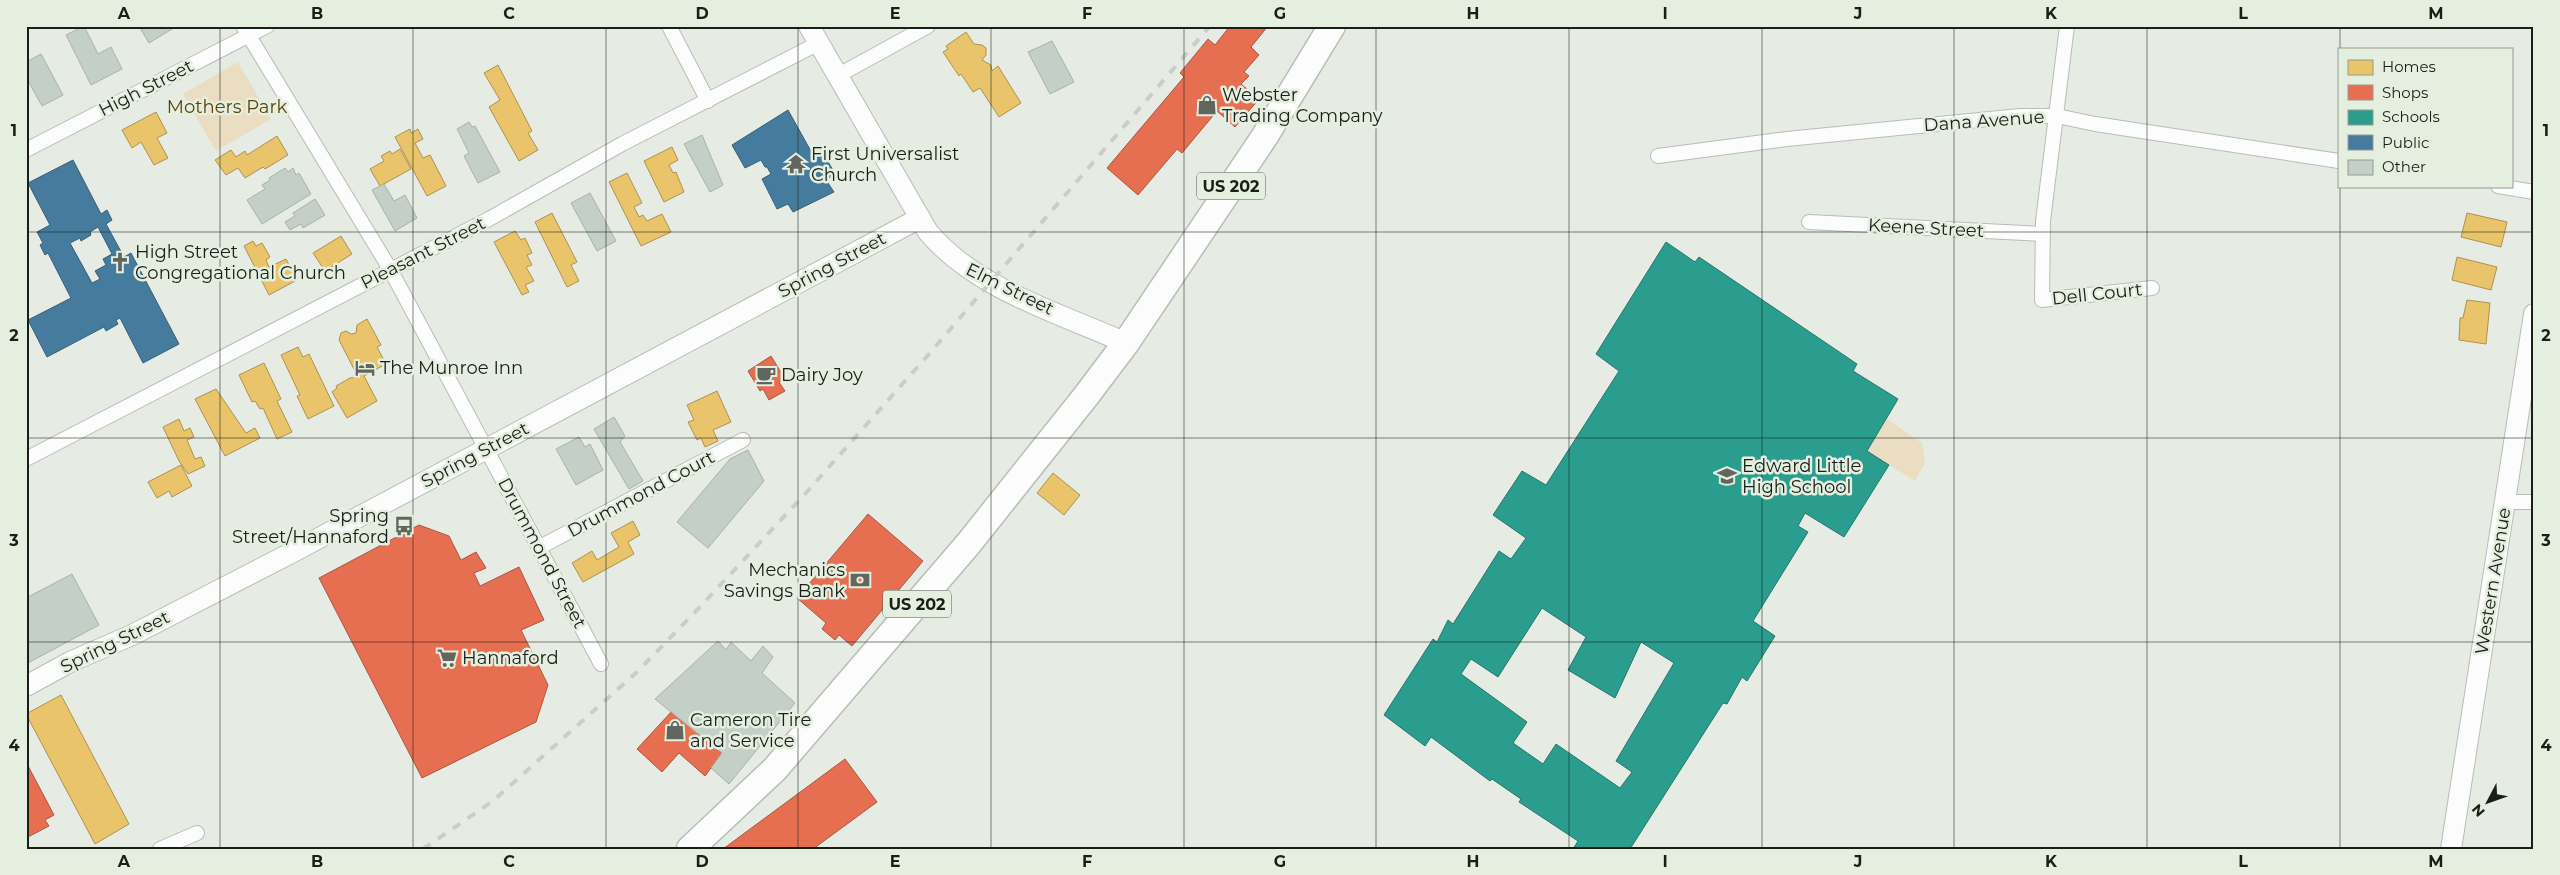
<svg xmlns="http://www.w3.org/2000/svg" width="2560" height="875" viewBox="0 0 2560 875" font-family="Montserrat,sans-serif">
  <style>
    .green { fill: #eaddc2 }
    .homes { fill: #e9c46a; stroke: #ab9251 }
    .shops { fill: #e76f51; stroke: #aa5740 }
    .schools { fill: #2a9d8f; stroke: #25776b; fill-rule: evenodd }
    .public { fill: #457b9d; stroke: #385f75; fill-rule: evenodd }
    .building { fill: #c3cfc7; stroke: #abb1ab }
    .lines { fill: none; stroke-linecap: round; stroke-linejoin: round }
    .street-casing { stroke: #b8bdb6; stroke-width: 16 }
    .secondary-casing { stroke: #b8bdb6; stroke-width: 22 }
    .highway-casing { stroke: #b8bdb6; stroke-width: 29 }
    .street { stroke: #fbfcfb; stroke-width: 14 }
    .secondary { stroke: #fbfcfb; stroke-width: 20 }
    .highway { stroke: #fbfcfb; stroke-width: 26 }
    .rail { stroke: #cbcdca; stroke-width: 4; stroke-dasharray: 9 9; stroke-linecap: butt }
    .grid { fill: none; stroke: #1a1e18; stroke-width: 1; stroke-opacity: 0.55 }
    .labels { text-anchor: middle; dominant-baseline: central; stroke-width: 5; stroke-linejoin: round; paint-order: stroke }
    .shield { fill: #e5efe0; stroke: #575d54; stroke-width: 1 }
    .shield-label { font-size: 16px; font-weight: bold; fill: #1a1e18 }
    .street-label { font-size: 18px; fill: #1a1e18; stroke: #e5efe0 }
    .poi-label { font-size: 18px; fill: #1a1e18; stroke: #e5efe0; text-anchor: start }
    .park-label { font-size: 18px; fill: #60410c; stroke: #e5efe0 }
    .neatline { fill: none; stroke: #1a1e18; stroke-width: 2 }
    .grid-label { font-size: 16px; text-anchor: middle; font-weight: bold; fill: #1a1e18 }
  </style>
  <rect width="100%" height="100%" fill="#e6ece4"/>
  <!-- green -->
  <g class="green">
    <polygon points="238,62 271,119 216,151 183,94"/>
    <polygon points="1887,419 1922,443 1925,463 1915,481 1867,451"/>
  </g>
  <!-- homes -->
  <g class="homes">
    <polygon points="966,32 974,44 982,45 986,48 986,55 982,60 991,65 992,71 998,66 1021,103 999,117 980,88 973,92 961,74 959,76 943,52 948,49 946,46"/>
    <polygon points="498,65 532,131 528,133 538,150 519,161 489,107 500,100 484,73"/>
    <polygon points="156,112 167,133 157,138 168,158 154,165 141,142 132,148 122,130"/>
    <polygon points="410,129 411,133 418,129 423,139 415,143 423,158 430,155 446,186 427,196 395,137"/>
    <polygon points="277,136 288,155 265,169 263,167 245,178 238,168 226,175 215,160 231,150 236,157 245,151 247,155"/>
    <polygon points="672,147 678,160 669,165 673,173 676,172 684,192 664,202 644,161"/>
    <polygon points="400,149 411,169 380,186 370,169 384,161 381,156 390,151 392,154"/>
    <polygon points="627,173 642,203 634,207 639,217 643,215 647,221 662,214 671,232 641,246 609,182"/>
    <polygon points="552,213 577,262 571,265 579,281 567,287 535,222"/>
    <polygon points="2467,213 2507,222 2501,247 2461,237"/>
    <polygon points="515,231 521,240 525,238 532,253 527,255 532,265 526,267 534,281 525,285 529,292 522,295 494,242"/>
    <polygon points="341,236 352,254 325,271 313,253"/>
    <polygon points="253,241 256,246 262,243 270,257 266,260 269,267 286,259 297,280 269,295 244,246"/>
    <polygon points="2457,257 2497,267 2491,290 2452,280"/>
    <polygon points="2467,300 2490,303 2486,344 2459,340 2460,318 2463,318"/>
    <polygon points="367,319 381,345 377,347 386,364 364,376 377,401 347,418 332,392 337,388 336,386 350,378 358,377 339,340 341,333 346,331 351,334 356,333 357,325"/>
    <polygon points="298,347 303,357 309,354 334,406 308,419 297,396 300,395 281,355"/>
    <polygon points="264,363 281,399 277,401 292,432 277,439 263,408 260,409 255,401 252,402 239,375"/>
    <polygon points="216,389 246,433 255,428 260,438 225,456 195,399"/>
    <polygon points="717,391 731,422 713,430 718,441 705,447 701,438 697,440 688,422 694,420 687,405"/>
    <polygon points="179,419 184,431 190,428 194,437 187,440 195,459 201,457 205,466 188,474 179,461 163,427"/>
    <polygon points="181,465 192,486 172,497 169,491 157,498 148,482"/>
    <polygon points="1053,473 1080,495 1064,515 1037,493"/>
    <polygon points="633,521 640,535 628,542 634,554 583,582 572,563 592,551 597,560 619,547 611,533"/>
    <polygon points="61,695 129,824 95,844 26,714"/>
  </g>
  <!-- shops -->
  <g class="shops">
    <polygon points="1230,26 1268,26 1251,47 1259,55 1244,72 1249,76 1241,84 1259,99 1235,127 1217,111 1182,153 1177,149 1138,195 1107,168 1184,77 1180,73 1208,39 1215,45"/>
    <polygon points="771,356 785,379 779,382 785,391 769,400 763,389 760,391 748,371"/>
    <polygon points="868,514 923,561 852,646 839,635 835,640 822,629 826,623 797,598"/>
    <polygon points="419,525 449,536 461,560 476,552 486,568 474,573 480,586 519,567 544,620 521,630 548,685 536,722 422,778 319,578"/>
    <polygon points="672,711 722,753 705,776 679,753 662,772 637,749"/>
    <polygon points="845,759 877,802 813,849 723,849"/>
    <polygon points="26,762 54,815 45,820 49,826 26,838"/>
  </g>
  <!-- schools -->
  <path class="schools" d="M1666,242L1695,262L1699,257L1857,364L1853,371L1898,399L1867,451L1889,465L1844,537L1805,513L1798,526L1808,532L1753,621L1775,636L1747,681L1742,677L1727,704L1723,703L1630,849H1573L1578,841L1519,802L1521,799L1492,779L1490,781L1431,737L1425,746L1384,715L1433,639L1437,642L1448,620L1453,624L1499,551L1511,559L1526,538L1493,515L1522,471L1546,485L1619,371L1596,354ZM1542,608L1586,637L1568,670L1615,698L1641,642L1674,663L1616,761L1632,772L1620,788L1556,744L1543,764L1513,743L1527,722L1461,674L1471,659L1498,677Z"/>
  <!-- public -->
  <g class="public">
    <polygon points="788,110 812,153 821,149 835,174 826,180 834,192 793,212 788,204 777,209 762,179 771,174 767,167 765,167 761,160 745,168 732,145"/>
    <path d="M73,160L101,214L107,210L112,220L106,224L124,257L131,253L179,344L143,363L120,318L116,320L118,324L106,331L104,327L47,357L28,320L71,298L48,253L45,255L40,245L43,243L37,232L50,225L28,183ZM98,227L112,254L103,259L106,265L95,271L100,279L92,283L70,243L80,238L81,241L91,235L90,232Z"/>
  </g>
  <!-- building -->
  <g class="building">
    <polygon points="84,26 98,54 111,47 122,69 91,85 66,35"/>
    <polygon points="139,26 177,26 149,43"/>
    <polygon points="1052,41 1074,82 1050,94 1028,52"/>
    <polygon points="41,54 63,95 42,106 26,77 26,62"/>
    <polygon points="469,122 472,127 475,126 500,172 478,183 464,156 469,153 457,129"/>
    <polygon points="702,135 723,185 710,192 684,144"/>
    <polygon points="285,168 288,172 293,168 296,175 299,173 311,194 262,224 247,200 265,189 262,185 270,180 269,178"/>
    <polygon points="384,184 394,201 405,195 417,218 395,231 372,190"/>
    <polygon points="590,193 616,241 597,251 571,203"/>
    <polygon points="315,199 325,215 303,228 301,224 290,230 285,222 295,216 293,213"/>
    <polygon points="614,417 625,436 620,442 643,481 629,489 594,429"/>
    <polygon points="579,437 585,447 590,444 603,470 576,485 556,449"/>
    <polygon points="748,450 764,481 708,548 677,522 730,459"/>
    <polygon points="72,574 99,625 26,664 26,598"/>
    <polygon points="718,641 726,650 731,642 751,661 763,646 773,657 762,673 795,703 729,784 711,768 722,753 655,699"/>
  </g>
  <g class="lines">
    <defs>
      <g id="street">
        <polyline points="243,26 390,269 601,664"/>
        <polyline points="669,26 708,101"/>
        <polyline points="2067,26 2043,221 2042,300 2152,288"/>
        <polyline points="837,76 928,26"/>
        <polyline points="26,150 267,26"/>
        <polyline points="1658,156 1787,139 2020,116 2057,116 2095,124 2339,161"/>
        <polyline points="2498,186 2534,192"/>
        <polyline points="1809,222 2043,234"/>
        <polyline points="26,459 489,219 622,144 819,43"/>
        <polyline points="2505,502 2534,502"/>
        <polyline points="540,547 743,440"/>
        <polyline points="160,849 197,833"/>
      </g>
      <g id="secondary">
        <path d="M809,26L928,232C976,289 1059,313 1126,343"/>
        <polyline points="26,686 70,662 132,635 291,553 920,218"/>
        <polyline points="2451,849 2534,314"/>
      </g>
      <polyline id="highway" points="690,849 775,769 969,543 1086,396 1126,343 1265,136 1332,26"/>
    </defs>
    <!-- street casing -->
    <use href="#street" class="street-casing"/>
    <!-- secondary casing -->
    <use href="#secondary" class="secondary-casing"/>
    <!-- highway casing -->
    <use href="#highway" class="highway-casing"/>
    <!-- street -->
    <use href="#street" class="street"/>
    <!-- secondary -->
    <use href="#secondary" class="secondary"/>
    <!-- highway -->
    <use href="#highway" class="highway"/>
    <!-- rail -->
    <polyline class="rail" points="423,849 493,801 638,671 698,609 805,494 929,354 1210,26"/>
  </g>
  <!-- grid -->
  <path class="grid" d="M220,26V849M413,26V849M606,26V849M798,26V849M991,26V849M1184,26V849M1376,26V849M1569,26V849M1762,26V849M1954,26V849M2147,26V849M2340,26V49M2340,186V849M26,232H2534M26,438H2534M26,642H2534"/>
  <!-- icons -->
  <defs>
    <symbol id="shop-bare" viewBox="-9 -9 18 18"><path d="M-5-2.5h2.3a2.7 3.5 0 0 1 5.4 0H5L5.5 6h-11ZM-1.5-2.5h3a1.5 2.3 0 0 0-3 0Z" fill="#61665f" stroke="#e5efe0" stroke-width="2.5" paint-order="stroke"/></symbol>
    <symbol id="temple-bare" viewBox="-9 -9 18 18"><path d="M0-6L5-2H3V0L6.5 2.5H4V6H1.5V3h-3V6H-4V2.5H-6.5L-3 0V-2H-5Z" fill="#61665f" stroke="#e5efe0" stroke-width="2.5" paint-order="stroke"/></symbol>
    <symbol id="church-bare" viewBox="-9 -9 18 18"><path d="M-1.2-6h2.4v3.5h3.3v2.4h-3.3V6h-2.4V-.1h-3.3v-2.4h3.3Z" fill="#61665f" stroke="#e5efe0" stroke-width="2.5" paint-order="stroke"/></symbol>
    <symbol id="hotel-bare" viewBox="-9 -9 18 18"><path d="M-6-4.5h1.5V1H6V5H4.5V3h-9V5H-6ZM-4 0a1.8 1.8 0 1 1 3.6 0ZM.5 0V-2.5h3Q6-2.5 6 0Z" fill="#61665f" stroke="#e5efe0" stroke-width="2.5" paint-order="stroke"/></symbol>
    <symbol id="cafe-bare" viewBox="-9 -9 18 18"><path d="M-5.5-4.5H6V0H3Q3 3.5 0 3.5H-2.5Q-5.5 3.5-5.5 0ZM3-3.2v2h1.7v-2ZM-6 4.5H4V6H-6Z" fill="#61665f" stroke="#e5efe0" stroke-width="2.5" paint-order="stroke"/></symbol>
    <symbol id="school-bare" viewBox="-9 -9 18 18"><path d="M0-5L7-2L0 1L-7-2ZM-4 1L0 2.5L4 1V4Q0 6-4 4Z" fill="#61665f" stroke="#e5efe0" stroke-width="2.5" paint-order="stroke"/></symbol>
    <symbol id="bus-bare" viewBox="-9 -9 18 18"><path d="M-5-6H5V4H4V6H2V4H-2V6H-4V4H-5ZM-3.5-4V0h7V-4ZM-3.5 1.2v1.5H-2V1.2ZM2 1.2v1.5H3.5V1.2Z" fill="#61665f" stroke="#e5efe0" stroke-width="2.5" paint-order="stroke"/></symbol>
    <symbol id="bank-bare" viewBox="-9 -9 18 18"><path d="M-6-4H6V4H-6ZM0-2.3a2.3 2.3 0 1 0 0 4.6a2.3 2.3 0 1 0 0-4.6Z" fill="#61665f" stroke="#e5efe0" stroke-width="2.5" paint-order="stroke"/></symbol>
    <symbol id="supermarket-bare" viewBox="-9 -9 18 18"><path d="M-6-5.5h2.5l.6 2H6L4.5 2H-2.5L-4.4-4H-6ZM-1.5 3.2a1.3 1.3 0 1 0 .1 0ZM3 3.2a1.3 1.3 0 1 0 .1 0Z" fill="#61665f" stroke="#e5efe0" stroke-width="2.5" paint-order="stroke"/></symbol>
  </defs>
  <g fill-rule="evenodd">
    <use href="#shop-bare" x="1193" y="91" width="28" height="28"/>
    <use href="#temple-bare" x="782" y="150" width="28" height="28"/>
    <use href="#church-bare" x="106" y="248" width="28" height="28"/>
    <use href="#hotel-bare" x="351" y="354" width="28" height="28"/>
    <use href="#cafe-bare" x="752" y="361" width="28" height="28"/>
    <use href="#school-bare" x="1713" y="462" width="28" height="28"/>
    <use href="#bus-bare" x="390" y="512" width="28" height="28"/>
    <use href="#bank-bare" x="846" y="566" width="28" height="28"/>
    <use href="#supermarket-bare" x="433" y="644" width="28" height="28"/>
    <use href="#shop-bare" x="661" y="716" width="28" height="28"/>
  </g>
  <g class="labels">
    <!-- shield labels -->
    <g class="shield">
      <rect x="1197" y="172.5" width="68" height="27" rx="4"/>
      <rect x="883" y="590.5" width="68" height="27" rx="4"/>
    </g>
    <g class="shield-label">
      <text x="1231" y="186">US 202</text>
      <text x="917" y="604">US 202</text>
    </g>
    <!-- street labels -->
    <g class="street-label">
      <text transform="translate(146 88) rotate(-27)">High Street</text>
      <text transform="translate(1984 121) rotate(-4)">Dana Avenue</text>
      <text transform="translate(1926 228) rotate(3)">Keene Street</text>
      <text transform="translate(423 253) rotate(-27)">Pleasant Street</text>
      <text transform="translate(832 265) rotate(-28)">Spring Street</text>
      <text transform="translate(1010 289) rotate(26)">Elm Street</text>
      <text transform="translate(2097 294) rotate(-6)">Dell Court</text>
      <text transform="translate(475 455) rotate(-28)">Spring Street</text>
      <text transform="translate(641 494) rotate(-28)">Drummond Court</text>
      <text transform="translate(542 553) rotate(62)">Drummond Street</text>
      <text transform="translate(2493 581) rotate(-81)">Western Avenue</text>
      <text transform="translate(115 642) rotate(-26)">Spring Street</text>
    </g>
    <!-- poi labels -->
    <g class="poi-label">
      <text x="1222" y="95">Webster<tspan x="1222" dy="21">Trading Company</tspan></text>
      <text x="811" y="154">First Universalist<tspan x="811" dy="21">Church</tspan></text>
      <text x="135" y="252">High Street<tspan x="135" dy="21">Congregational Church</tspan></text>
      <text x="380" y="368">The Munroe Inn</text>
      <text x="781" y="375">Dairy Joy</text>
      <text x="1742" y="466">Edward Little<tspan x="1742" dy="21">High School</tspan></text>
      <text x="389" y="516" text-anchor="end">Spring<tspan x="389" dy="21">Street/Hannaford</tspan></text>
      <text x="845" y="570" text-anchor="end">Mechanics<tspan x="845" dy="21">Savings Bank</tspan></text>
      <text x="462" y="658">Hannaford</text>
      <text x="690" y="720">Cameron Tire<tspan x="690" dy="21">and Service</tspan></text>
    </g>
    <!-- park labels -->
    <g class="park-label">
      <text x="227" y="107">Mothers Park</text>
    </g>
  </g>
  <!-- border -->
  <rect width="2560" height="875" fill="none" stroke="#e5efe0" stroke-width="55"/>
  <!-- legend -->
  <rect x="2338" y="48" width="175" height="140" fill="#e5efe0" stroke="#949b90"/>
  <rect x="2348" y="60" width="25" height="15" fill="#e9c46a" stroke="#949b90"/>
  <text x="2382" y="72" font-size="15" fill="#1a1e18">Homes</text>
  <rect x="2348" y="85" width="25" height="15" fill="#e76f51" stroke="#949b90"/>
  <text x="2382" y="98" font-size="15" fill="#1a1e18">Shops</text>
  <rect x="2348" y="110" width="25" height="15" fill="#2a9d8f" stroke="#949b90"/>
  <text x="2382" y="122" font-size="15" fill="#1a1e18">Schools</text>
  <rect x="2348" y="135" width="25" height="15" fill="#457b9d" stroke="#949b90"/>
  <text x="2382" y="148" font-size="15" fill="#1a1e18">Public</text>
  <rect x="2348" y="160" width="25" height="15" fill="#c3cfc7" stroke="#949b90"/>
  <text x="2382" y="172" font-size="15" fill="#1a1e18">Other</text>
  <!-- north arrow -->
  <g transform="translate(2488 802) rotate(229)" stroke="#e5efe0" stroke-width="4" paint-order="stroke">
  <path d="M0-4L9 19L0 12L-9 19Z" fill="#1a1e18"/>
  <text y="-8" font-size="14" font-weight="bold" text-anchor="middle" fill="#1a1e18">N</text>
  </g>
  <rect x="28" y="28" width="2504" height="820" class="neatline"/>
  <g class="grid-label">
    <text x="124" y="19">A</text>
    <text x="317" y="19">B</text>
    <text x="509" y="19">C</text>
    <text x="702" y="19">D</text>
    <text x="895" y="19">E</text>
    <text x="1087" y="19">F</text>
    <text x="1280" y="19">G</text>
    <text x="1473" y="19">H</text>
    <text x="1665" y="19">I</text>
    <text x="1858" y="19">J</text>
    <text x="2051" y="19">K</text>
    <text x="2243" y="19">L</text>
    <text x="2436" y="19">M</text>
    <text x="14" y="136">1</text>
    <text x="2546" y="136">1</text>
    <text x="14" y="341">2</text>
    <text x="2546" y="341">2</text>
    <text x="14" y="546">3</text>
    <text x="2546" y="546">3</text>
    <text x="14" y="751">4</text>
    <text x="2546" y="751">4</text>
    <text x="124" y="867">A</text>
    <text x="317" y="867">B</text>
    <text x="509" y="867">C</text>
    <text x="702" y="867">D</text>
    <text x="895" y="867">E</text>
    <text x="1087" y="867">F</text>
    <text x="1280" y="867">G</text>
    <text x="1473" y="867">H</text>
    <text x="1665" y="867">I</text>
    <text x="1858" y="867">J</text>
    <text x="2051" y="867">K</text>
    <text x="2243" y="867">L</text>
    <text x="2436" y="867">M</text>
  </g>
</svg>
